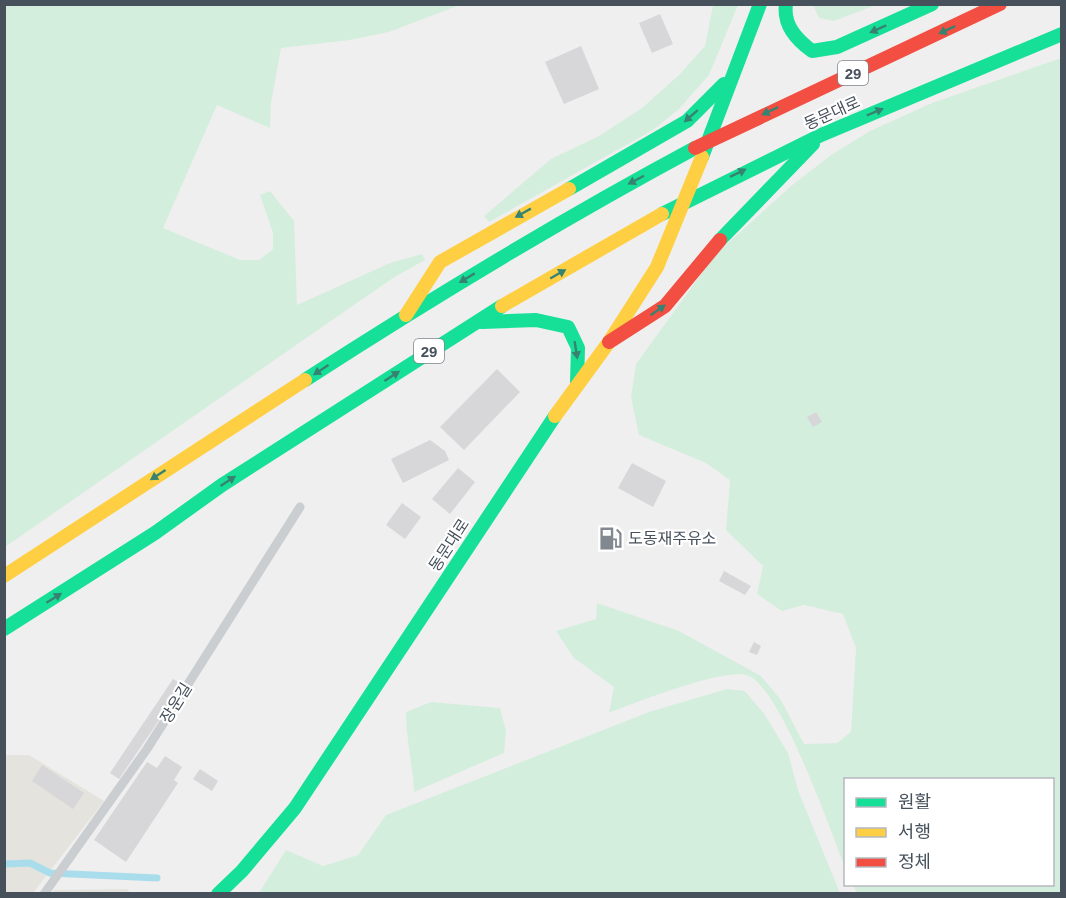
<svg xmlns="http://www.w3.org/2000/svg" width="1066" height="898" viewBox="0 0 1066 898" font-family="Helvetica,'Noto Sans KR',sans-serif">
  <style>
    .commercial { fill: #e5e3dd }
    .green { fill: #d4eede }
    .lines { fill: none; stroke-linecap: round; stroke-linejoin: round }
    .stream { stroke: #a9ddec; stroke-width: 7 }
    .building { fill: #d7d7d9 }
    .lane { stroke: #cbced0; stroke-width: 9 }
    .fast { stroke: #16e098; stroke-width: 14 }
    .slow { stroke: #ffcf43; stroke-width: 14 }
    .jam { stroke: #f24e42; stroke-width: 14 }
    .oneway { fill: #368371 }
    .labels { text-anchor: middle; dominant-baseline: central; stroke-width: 4.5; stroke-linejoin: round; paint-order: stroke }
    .shield { fill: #fff; stroke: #7e858d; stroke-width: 1.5 }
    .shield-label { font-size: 15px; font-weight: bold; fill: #47515c }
    .street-label { font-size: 16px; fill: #47515c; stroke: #fff }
    .poi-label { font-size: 16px; fill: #47515c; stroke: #fff; text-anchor: start }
  </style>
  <rect width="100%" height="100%" fill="#f0efef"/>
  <!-- commercial -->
  <g class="commercial">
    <polygon points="7,755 29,755 104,801 33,893 5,893 4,757"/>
    <polygon points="127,889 130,893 51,893 54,890"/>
  </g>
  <!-- green -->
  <g class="green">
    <polygon points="5,4 460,5 389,32 350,40 281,48 271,103 270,128 217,105 163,228 240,260 259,260 273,249 273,233 260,195 270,191 294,221 297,305 390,263 422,254 425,260 393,278 5,547"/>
    <polygon points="713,5 738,5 709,75 678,110 653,130 489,222 484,216 551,159 599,136 642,108 679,75 705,46"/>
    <polygon points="813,5 813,4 876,5 834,21 819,18"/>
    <path d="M1061,58V893L857,894L853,885L1052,884V780H846L845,867C830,830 782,691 749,676C728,666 634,703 609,713L614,687L574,658L556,631L596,619L597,603L679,631L761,676L781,700L804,744L837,743L851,732L856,648L843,614L804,605L782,611L757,594L763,566L726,530L730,480L706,463L639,435L631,397L636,364L715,255L791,186L831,155L870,131L932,103Z"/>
    <polygon points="727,689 745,691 765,715 788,753 799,793 840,893 259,893 286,850 323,866 358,855 386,815 649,712"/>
    <path d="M431,702L500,708L506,731L504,753L414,792C413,765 406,740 406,712Z"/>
  </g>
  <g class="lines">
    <!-- stream -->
    <polyline class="stream" points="4,864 30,863 50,873 157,878"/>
  </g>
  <!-- building -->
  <g class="building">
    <polygon points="660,14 673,44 652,53 639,23"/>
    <polygon points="581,46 599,89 564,104 545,62"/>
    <polygon points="497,369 520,392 464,450 440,427"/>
    <polygon points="816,412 822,422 813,427 807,417"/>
    <polygon points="430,440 445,451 449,460 403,483 391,459"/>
    <polygon points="632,463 666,481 653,507 618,488"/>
    <polygon points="458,468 475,482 450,514 432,499"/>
    <polygon points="402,503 421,517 405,539 386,525"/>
    <polygon points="724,571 751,586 745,595 719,581"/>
    <polygon points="754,642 761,646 757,655 749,652"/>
    <polygon points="173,679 183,685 119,779 110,773"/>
    <polygon points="165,756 182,767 174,780 178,783 126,862 94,840 147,762 157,768"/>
    <polygon points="42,765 84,793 73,809 32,781"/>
    <polygon points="200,769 218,781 212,791 193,779"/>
  </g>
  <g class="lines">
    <!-- lane -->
    <polyline class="lane" points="44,894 147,749 300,507"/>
    <!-- fast -->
    <g class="fast">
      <path d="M786,4C783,25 796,39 812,51L837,47L932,4"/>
      <polyline points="702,157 760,4"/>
      <polyline points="569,189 687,121 724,84"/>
      <polyline points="662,214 821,135 1062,34"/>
      <polyline points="720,240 813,144"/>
      <polyline points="482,322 536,320 568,327 578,348 577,383"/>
      <path d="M305,380C432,298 561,220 695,148"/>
      <polyline points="4,629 155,533 222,485 502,306"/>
      <polyline points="218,894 242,871 295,808 555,416"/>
    </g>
    <!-- slow -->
    <g class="slow">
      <polyline points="502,306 662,214"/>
      <polyline points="406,315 440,262 569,189"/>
      <polyline points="555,416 609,342 657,267 702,157"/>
      <polyline points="4,576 305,380"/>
    </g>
    <!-- jam -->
    <g class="jam">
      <polyline points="695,148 1000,4"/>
      <polyline points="609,342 665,306 720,240"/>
    </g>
  </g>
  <!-- one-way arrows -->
  <defs><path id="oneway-solid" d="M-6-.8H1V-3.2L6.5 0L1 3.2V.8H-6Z" transform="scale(1.5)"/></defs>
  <g class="oneway">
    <use href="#oneway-solid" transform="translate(878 29) rotate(156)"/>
    <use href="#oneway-solid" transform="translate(947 30) rotate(155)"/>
    <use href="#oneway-solid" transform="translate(770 111) rotate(155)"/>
    <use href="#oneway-solid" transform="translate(875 112) rotate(-23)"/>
    <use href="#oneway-solid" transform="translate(691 116) rotate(139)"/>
    <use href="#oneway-solid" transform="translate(738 173) rotate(-26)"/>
    <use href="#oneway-solid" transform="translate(636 180) rotate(152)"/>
    <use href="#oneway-solid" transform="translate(523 213) rotate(151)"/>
    <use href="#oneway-solid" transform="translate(558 274) rotate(-30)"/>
    <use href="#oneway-solid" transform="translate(467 278) rotate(149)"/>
    <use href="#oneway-solid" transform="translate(658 310) rotate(-35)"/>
    <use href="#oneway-solid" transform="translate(576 350) rotate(81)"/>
    <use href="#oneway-solid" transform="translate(321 370) rotate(147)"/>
    <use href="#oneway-solid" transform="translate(392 376) rotate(-33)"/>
    <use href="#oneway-solid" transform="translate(158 475) rotate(147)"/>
    <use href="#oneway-solid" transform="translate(228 481) rotate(-33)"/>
    <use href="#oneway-solid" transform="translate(54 598) rotate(-32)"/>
  </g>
  <!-- icons -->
  <defs>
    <symbol id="fuel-bare" viewBox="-9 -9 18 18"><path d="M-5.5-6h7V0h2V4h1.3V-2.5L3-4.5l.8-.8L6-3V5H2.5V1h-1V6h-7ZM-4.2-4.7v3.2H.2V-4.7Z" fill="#82888f" stroke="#fff" stroke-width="2.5" paint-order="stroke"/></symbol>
  </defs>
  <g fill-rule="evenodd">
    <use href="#fuel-bare" x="594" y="522" width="33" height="33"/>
  </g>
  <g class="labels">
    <!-- shield labels -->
    <g class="shield">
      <rect x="838" y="61" width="30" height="24" rx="4.5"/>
      <rect x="414" y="339" width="30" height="24" rx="4.5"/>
    </g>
    <g class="shield-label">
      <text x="853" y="73">29</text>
      <text x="429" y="351">29</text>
    </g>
    <!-- street labels -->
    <g class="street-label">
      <text transform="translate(832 113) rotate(-24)">동문대로</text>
      <text transform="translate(449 545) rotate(-57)">동문대로</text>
      <text transform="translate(176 703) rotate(-58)">장운길</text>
    </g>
    <!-- poi labels -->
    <g class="poi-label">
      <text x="628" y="538">도동재주유소</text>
    </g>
  </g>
  <!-- border -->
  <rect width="1066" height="898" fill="none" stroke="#47515c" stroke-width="12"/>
  <!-- legend -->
  <rect x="844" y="778" width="210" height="108" fill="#ffffff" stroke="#b5b9be" stroke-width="1.5"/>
  <rect x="856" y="798" width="30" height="9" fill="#16e098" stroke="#b5b9be" stroke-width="1.5"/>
  <text x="898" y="808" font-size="18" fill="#47515c">원활</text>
  <rect x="856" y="828" width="30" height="9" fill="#ffcf43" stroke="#b5b9be" stroke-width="1.5"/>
  <text x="898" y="838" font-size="18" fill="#47515c">서행</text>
  <rect x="856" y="858" width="30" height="9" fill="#f24e42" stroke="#b5b9be" stroke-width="1.5"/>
  <text x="898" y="868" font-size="18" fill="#47515c">정체</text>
</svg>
